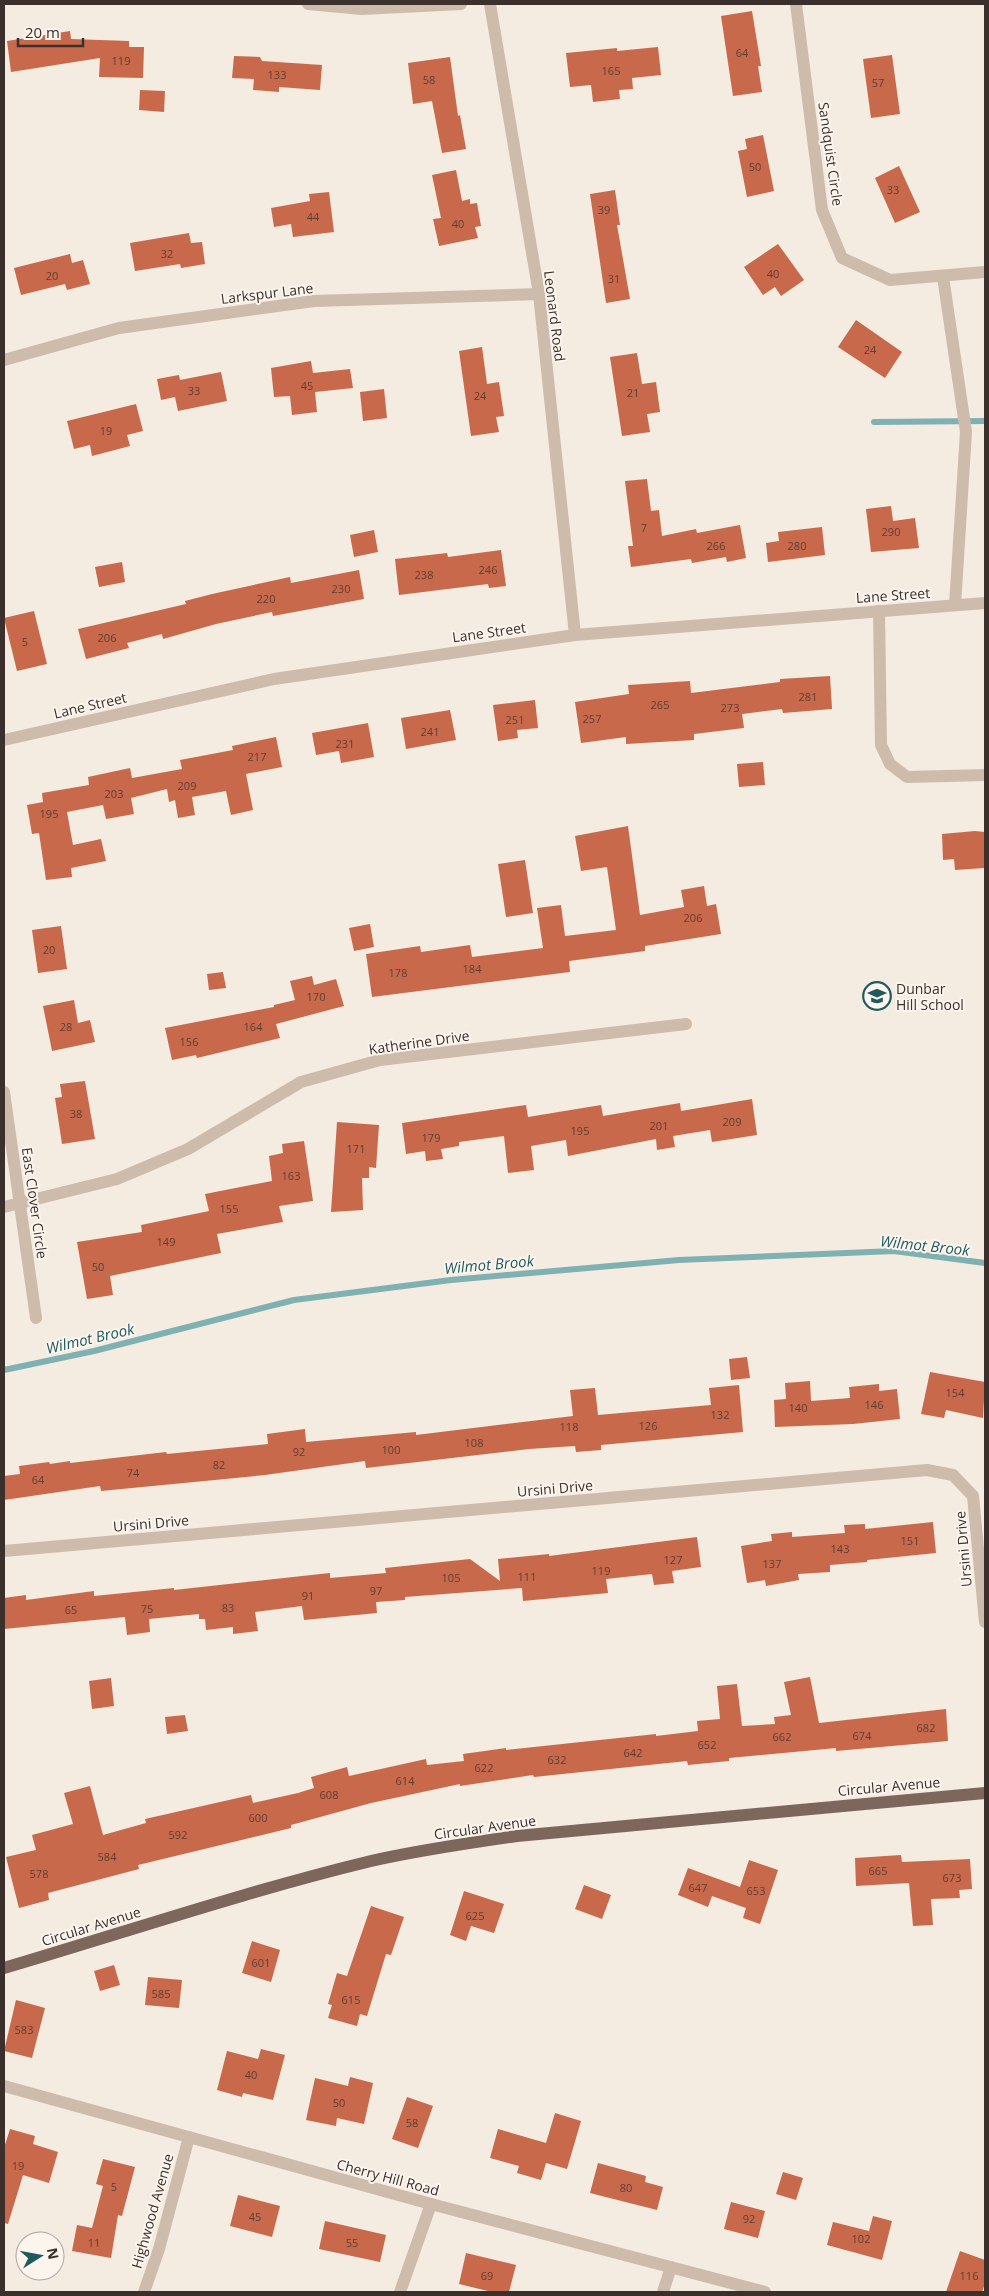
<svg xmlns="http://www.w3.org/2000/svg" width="989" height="2296" viewBox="0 0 989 2296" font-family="'Open Sans',sans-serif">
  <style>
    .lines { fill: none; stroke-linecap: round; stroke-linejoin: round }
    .stream { stroke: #7fb0b2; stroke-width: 6 }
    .building { fill: #c8694b }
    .minor { stroke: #cdbbac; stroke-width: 12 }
    .major { stroke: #7d675c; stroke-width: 12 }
    .labels { text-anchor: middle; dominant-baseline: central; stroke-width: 4; stroke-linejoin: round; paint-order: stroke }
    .number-label { font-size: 11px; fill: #5e3e33 }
    .street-label { font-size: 14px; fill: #3b302b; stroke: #fbf5ee }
    .poi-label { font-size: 14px; fill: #3b302b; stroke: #fbf5ee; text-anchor: start }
    .water-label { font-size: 15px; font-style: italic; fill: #1f5a5e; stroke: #fbf5ee }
  </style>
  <rect width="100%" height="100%" fill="#f4ebe1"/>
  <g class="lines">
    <!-- stream -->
    <g class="stream">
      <polyline points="874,422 985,421"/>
      <polyline points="4,1370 94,1351 294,1300 451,1280 679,1260 894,1251 985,1263"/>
    </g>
  </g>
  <!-- building -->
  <g class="building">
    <polygon points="752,11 761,66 758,66 762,92 733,96 721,16"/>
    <polygon points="70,31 71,39 129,41 129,47 144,47 143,78 99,77 100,58 11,72 7,41"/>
    <polygon points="658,47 661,75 632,78 633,89 619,90 620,99 593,102 591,85 570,87 566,53 617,48 617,51"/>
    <polygon points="892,55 900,114 871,118 863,59"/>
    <polygon points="234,56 260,57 262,61 322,65 320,90 279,87 279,92 253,90 254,79 232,78"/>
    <polygon points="450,57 458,116 460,115 466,149 442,153 432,101 413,104 408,63"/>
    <polygon points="140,90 165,91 164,112 139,110"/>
    <polygon points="763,135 774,191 747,197 738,151 747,149 745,139"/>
    <polygon points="899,166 920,212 895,223 875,178"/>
    <polygon points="456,170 462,201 470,199 470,204 477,203 481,226 475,227 478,238 439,246 433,219 441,218 432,175"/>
    <polygon points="615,190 620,225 617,225 630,299 606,303 590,194"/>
    <polygon points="329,192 334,232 293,237 291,224 274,227 271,208 310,201 309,194"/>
    <polygon points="189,233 191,243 202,242 205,264 181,268 180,264 135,271 130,243"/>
    <polygon points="778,244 804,280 781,296 775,287 763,295 744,267"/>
    <polygon points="70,254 72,263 83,260 90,284 67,290 65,284 21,295 14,268"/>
    <polygon points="856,320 902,352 885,378 838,347"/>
    <polygon points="482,347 487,384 499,382 504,416 496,417 499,432 471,436 459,351"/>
    <polygon points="637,353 642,384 656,382 660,412 647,414 650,432 622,436 610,357"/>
    <polygon points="311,361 313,373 350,369 353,388 315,392 317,412 292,415 290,396 274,397 271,368"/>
    <polygon points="221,372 227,401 178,411 175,397 161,400 157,379 179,375 180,380"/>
    <polygon points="384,389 387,418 363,421 360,392"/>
    <polygon points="136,404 143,431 127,435 130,446 92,456 90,445 74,449 67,421"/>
    <polygon points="647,479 651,511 659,510 662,536 696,529 697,533 740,525 746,558 727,562 726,557 692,563 691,559 631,567 628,546 633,546 625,481"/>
    <polygon points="891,506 893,521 915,518 919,548 871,552 866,509"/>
    <polygon points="822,527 825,555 768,562 766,543 779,541 778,532"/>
    <polygon points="374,530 378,552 354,557 350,535"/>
    <polygon points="501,550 506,586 489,588 488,584 399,595 395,559 447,553 448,557"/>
    <polygon points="122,562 125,582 99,587 95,567"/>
    <polygon points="359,570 364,599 273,616 272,612 216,624 163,639 162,634 127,643 129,648 86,659 78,629 186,604 185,601 212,594 290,577 291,583"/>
    <polygon points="34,611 47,664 17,671 4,618"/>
    <polygon points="830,676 832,709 783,713 782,709 742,714 744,728 694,734 694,740 626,744 626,737 581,743 575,702 629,694 628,685 690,681 691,693 780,682 780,679"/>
    <polygon points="535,700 538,728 517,730 518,738 498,741 493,705"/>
    <polygon points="450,710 456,740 406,749 401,718"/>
    <polygon points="368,723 374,757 341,763 339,751 316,755 312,733"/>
    <polygon points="276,737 282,767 246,774 253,810 231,815 226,791 192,797 195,815 178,818 175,800 169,802 167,789 131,798 134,814 106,819 103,805 67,812 73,845 101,839 106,861 71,868 72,877 46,880 39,833 32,834 27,805 43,802 42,793 89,785 88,777 130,768 132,778 182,769 180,760 233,750 232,746"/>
    <polygon points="763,762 765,785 739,787 737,764"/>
    <polygon points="628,826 640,915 684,907 681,890 704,886 707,906 716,904 721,934 645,946 645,951 569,961 570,972 372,997 366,954 420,946 421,952 470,945 472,957 543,948 537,908 561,905 565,936 616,930 607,867 581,871 575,836"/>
    <polygon points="975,831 985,832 985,868 955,870 954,859 943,860 942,834"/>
    <polygon points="525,860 533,913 506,917 498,864"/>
    <polygon points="370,924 374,947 354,951 349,928"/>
    <polygon points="61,926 67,969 38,973 32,930"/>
    <polygon points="223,972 226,988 209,990 207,974"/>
    <polygon points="312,976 314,985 336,979 344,1006 276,1024 280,1038 197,1058 196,1055 172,1060 165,1028 274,1007 274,1005 295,1000 290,981"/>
    <polygon points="74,1000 78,1023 90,1020 95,1042 52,1051 43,1006"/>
    <polygon points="85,1081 95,1139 62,1144 55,1098 62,1097 60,1084"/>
    <polygon points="752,1099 757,1135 712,1142 710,1130 673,1136 675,1147 657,1150 656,1139 568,1156 566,1140 531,1146 534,1170 508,1173 504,1136 459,1142 459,1146 441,1149 443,1159 426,1161 425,1151 406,1154 402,1123 526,1105 528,1117 601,1105 603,1116 680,1103 681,1111"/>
    <polygon points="337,1122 379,1125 376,1168 369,1167 369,1178 362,1178 363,1210 331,1212"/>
    <polygon points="304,1141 313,1201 279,1206 283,1222 217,1234 221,1253 110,1276 113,1295 87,1299 77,1242 142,1232 141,1225 209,1211 205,1194 272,1181 269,1156 283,1153 282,1144"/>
    <polygon points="747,1357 750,1378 731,1380 729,1359"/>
    <polygon points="930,1372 985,1382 983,1418 946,1410 944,1418 921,1414"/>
    <polygon points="810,1381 811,1401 850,1398 849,1387 879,1384 879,1391 897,1389 900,1419 853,1424 775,1427 774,1400 786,1399 785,1383"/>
    <polygon points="739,1385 743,1432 601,1445 601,1450 576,1452 575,1446 529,1449 366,1468 365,1461 265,1475 101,1491 100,1486 4,1500 4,1476 20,1474 19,1466 49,1462 50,1464 70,1461 70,1463 166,1452 167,1454 268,1444 267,1434 305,1429 306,1442 416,1432 416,1435 573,1416 570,1390 595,1388 598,1415 711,1405 709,1388"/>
    <polygon points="933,1522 936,1553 867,1560 867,1562 830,1565 830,1572 798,1574 799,1580 766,1586 765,1580 747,1583 741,1546 772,1541 771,1534 792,1532 792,1537 845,1533 844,1525 865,1524 865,1529"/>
    <polygon points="697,1537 701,1567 672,1571 674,1583 654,1585 652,1574 606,1579 608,1593 523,1601 522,1588 405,1597 405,1600 376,1602 377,1613 304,1620 302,1606 255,1612 258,1631 233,1634 233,1627 206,1630 205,1619 199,1619 199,1614 149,1619 150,1632 127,1635 125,1617 4,1629 4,1598 26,1595 26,1600 94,1591 94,1596 174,1588 174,1590 330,1573 330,1578 386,1573 385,1568 470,1559 500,1581 498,1559 549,1554 549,1556"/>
    <polygon points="810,1677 819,1723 946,1709 948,1741 836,1751 836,1748 729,1758 729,1761 688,1765 687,1761 534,1777 533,1775 460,1786 460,1784 371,1803 291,1825 291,1828 138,1865 139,1869 48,1893 49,1900 19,1908 6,1857 36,1850 32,1835 73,1824 64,1793 90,1786 103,1835 146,1823 145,1819 251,1795 253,1803 298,1793 314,1788 311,1777 347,1767 349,1776 426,1759 427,1765 464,1761 463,1754 506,1748 506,1750 656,1734 656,1736 698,1731 697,1721 720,1719 717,1686 737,1684 742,1726 775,1724 774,1717 791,1715 784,1682"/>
    <polygon points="111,1678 114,1706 92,1709 89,1681"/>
    <polygon points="185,1715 188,1731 167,1734 165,1717"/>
    <polygon points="901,1855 902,1862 970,1859 972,1889 959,1890 960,1898 931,1899 933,1925 913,1926 909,1883 856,1886 855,1858"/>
    <polygon points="749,1860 778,1870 760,1924 743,1918 746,1908 712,1896 708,1907 678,1895 688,1868 740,1887"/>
    <polygon points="584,1885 611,1895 602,1919 575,1909"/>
    <polygon points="464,1891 504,1904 494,1933 471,1926 466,1941 450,1935"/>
    <polygon points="371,1906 404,1917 391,1955 386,1954 367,2016 360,2014 357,2026 328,2018 332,2005 328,2004 337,1973 347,1976"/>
    <polygon points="252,1941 280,1950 271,1982 242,1973"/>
    <polygon points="114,1965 120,1985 100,1991 94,1971"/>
    <polygon points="148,1977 182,1980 179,2008 145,2005"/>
    <polygon points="16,2000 45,2008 32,2058 4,2051"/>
    <polygon points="261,2049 285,2055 273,2100 243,2093 242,2097 217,2090 227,2051 258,2059"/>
    <polygon points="350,2077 373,2083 364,2124 337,2118 336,2126 306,2120 315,2078 348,2086"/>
    <polygon points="407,2097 433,2106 418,2148 392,2139"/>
    <polygon points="555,2113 581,2121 567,2169 546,2163 541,2180 517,2173 519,2166 490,2158 498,2129 546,2143"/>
    <polygon points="10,2129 35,2136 33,2144 58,2152 49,2183 23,2175 8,2224 4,2223 4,2148"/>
    <polygon points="103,2159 135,2167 122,2216 118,2215 111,2258 72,2251 77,2225 92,2228 103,2186 96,2184"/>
    <polygon points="598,2163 646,2176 645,2182 663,2187 657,2210 590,2193"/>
    <polygon points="783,2172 803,2178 796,2200 776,2194"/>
    <polygon points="238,2195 280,2206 272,2237 230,2226"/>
    <polygon points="731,2202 765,2211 758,2238 724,2229"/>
    <polygon points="873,2216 892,2221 882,2260 827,2245 833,2222 869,2231"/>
    <polygon points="325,2221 386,2235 380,2262 319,2249"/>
    <polygon points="960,2251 985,2260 985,2284 982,2292 946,2292"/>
    <polygon points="466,2253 516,2265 509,2292 492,2292 459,2284"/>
  </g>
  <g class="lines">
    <!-- minor -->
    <g class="minor">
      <polyline points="308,4 362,9 461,4"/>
      <polyline points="490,4 539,294 575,635"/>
      <polyline points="796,4 822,210 842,258 890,280 985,272"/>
      <polyline points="943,277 966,432 955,605"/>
      <polyline points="4,360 119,328 314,301 539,294"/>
      <polyline points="879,611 881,745 890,764 907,777 985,775"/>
      <polyline points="4,740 274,679 575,635 985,603"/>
      <polyline points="4,1092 36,1318"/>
      <polyline points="4,1207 117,1179 188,1149 301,1082 380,1060 686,1024"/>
      <polyline points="4,1551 927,1470 953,1475 973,1496 985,1622"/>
      <polyline points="4,2086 431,2204 765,2292"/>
      <polyline points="144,2292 159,2249 189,2137"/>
      <polyline points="400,2292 431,2204"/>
      <polyline points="663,2292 671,2267"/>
    </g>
    <!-- major -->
    <path class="major" d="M4,1968C126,1932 247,1891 371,1861C419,1850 468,1843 517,1836L985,1793"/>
  </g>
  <!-- icons -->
  <defs>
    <symbol id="school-ring" viewBox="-11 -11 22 22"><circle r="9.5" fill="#fbf5ee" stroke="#1f5a5e" stroke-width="1.5"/><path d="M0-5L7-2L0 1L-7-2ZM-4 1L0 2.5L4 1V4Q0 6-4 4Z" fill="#1f5a5e"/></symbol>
  </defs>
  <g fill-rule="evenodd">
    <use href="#school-ring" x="861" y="980" width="32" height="32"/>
  </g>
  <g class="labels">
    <!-- number labels -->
    <g class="number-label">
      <text x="742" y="52">64</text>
      <text x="121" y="60">119</text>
      <text x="611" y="70">165</text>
      <text x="277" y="74">133</text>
      <text x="429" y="79">58</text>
      <text x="878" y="82">57</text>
      <text x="755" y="166">50</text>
      <text x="893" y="189">33</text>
      <text x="604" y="209">39</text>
      <text x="313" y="216">44</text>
      <text x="458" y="223">40</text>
      <text x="167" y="253">32</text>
      <text x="773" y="273">40</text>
      <text x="52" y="275">20</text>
      <text x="614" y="278">31</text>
      <text x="870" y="349">24</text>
      <text x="307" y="385">45</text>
      <text x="194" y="390">33</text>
      <text x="633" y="392">21</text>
      <text x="480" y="395">24</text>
      <text x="106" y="430">19</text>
      <text x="644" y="527">7</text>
      <text x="891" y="531">290</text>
      <text x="716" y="545">266</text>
      <text x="797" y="545">280</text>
      <text x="488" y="569">246</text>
      <text x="424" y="574">238</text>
      <text x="341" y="588">230</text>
      <text x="266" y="598">220</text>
      <text x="107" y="637">206</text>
      <text x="25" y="641">5</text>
      <text x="808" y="696">281</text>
      <text x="660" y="704">265</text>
      <text x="730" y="707">273</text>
      <text x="592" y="718">257</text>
      <text x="515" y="719">251</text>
      <text x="430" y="731">241</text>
      <text x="345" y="743">231</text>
      <text x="257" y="756">217</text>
      <text x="187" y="785">209</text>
      <text x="114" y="793">203</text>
      <text x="49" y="813">195</text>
      <text x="693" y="917">206</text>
      <text x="49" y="949">20</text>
      <text x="472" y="968">184</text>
      <text x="398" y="972">178</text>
      <text x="316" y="996">170</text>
      <text x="66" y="1026">28</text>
      <text x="253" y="1026">164</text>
      <text x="189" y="1041">156</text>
      <text x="76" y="1113">38</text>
      <text x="732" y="1121">209</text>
      <text x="659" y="1125">201</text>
      <text x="580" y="1130">195</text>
      <text x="431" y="1137">179</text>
      <text x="356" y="1148">171</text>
      <text x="291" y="1175">163</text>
      <text x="229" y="1208">155</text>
      <text x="166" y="1241">149</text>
      <text x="98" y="1266">50</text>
      <text x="955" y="1392">154</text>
      <text x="874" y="1404">146</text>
      <text x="798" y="1407">140</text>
      <text x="720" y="1414">132</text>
      <text x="648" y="1425">126</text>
      <text x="569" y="1426">118</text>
      <text x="474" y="1442">108</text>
      <text x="391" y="1449">100</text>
      <text x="299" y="1451">92</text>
      <text x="219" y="1464">82</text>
      <text x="133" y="1472">74</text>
      <text x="38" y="1479">64</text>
      <text x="910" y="1540">151</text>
      <text x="840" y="1548">143</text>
      <text x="673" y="1559">127</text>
      <text x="772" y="1563">137</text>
      <text x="601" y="1570">119</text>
      <text x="527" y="1576">111</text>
      <text x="451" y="1577">105</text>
      <text x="376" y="1590">97</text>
      <text x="308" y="1595">91</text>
      <text x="228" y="1607">83</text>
      <text x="147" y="1608">75</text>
      <text x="71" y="1609">65</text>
      <text x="926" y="1727">682</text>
      <text x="862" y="1735">674</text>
      <text x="782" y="1736">662</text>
      <text x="707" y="1744">652</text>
      <text x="633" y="1752">642</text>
      <text x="557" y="1759">632</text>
      <text x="484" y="1767">622</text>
      <text x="405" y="1780">614</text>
      <text x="329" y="1794">608</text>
      <text x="258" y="1817">600</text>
      <text x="178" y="1834">592</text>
      <text x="107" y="1856">584</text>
      <text x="878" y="1870">665</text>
      <text x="39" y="1873">578</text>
      <text x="952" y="1877">673</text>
      <text x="698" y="1887">647</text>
      <text x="756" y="1890">653</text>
      <text x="475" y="1915">625</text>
      <text x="261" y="1962">601</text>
      <text x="161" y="1993">585</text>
      <text x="351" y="1999">615</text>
      <text x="24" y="2029">583</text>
      <text x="251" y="2074">40</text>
      <text x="339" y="2102">50</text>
      <text x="412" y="2122">58</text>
      <text x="18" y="2165">19</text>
      <text x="114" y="2186">5</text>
      <text x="626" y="2187">80</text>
      <text x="255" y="2216">45</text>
      <text x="749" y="2218">92</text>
      <text x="861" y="2238">102</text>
      <text x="94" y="2242">11</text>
      <text x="352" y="2242">55</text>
      <text x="487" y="2275">69</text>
      <text x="969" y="2275">116</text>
    </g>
    <!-- street labels -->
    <g class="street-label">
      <text transform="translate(831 154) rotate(82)">Sandquist Circle</text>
      <text transform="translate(267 293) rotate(-7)">Larkspur Lane</text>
      <text transform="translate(555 316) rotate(83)">Leonard Road</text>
      <text transform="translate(893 595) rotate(-4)">Lane Street</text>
      <text transform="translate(489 632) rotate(-8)">Lane Street</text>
      <text transform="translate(90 705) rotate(-13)">Lane Street</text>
      <text transform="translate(419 1042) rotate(-8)">Katherine Drive</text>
      <text transform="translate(35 1203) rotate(82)">East Clover Circle</text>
      <text transform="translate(555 1488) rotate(-5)">Ursini Drive</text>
      <text transform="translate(151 1523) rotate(-5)">Ursini Drive</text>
      <text transform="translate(963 1549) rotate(-95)">Ursini Drive</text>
      <text transform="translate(889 1786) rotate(-5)">Circular Avenue</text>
      <text transform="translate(485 1827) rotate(-8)">Circular Avenue</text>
      <text transform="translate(91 1926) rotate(-17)">Circular Avenue</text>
      <text transform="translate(388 2177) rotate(15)">Cherry Hill Road</text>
      <text transform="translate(152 2211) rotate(-74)">Highwood Avenue</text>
    </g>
    <!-- poi labels -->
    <g class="poi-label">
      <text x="896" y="988">Dunbar<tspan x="896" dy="16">Hill School</tspan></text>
    </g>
    <!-- water labels -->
    <g class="water-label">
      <text transform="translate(925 1245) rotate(6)">Wilmot Brook</text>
      <text transform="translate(489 1264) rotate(-5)">Wilmot Brook</text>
      <text transform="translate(90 1338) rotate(-13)">Wilmot Brook</text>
    </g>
  </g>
  <!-- border -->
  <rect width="989" height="2296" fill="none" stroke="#3b302b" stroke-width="10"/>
  <!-- north arrow -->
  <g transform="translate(40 2256) rotate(79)"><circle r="24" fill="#fbf5ee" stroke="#aea6a0"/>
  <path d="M0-4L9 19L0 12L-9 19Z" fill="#1f5a5e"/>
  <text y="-8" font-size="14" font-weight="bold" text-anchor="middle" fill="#3b302b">N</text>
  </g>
  <!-- scale -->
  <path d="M18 38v8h65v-8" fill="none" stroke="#3b302b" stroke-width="2.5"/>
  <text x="25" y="38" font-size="15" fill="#3b302b" stroke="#fbf5ee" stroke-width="4" paint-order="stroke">20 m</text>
</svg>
